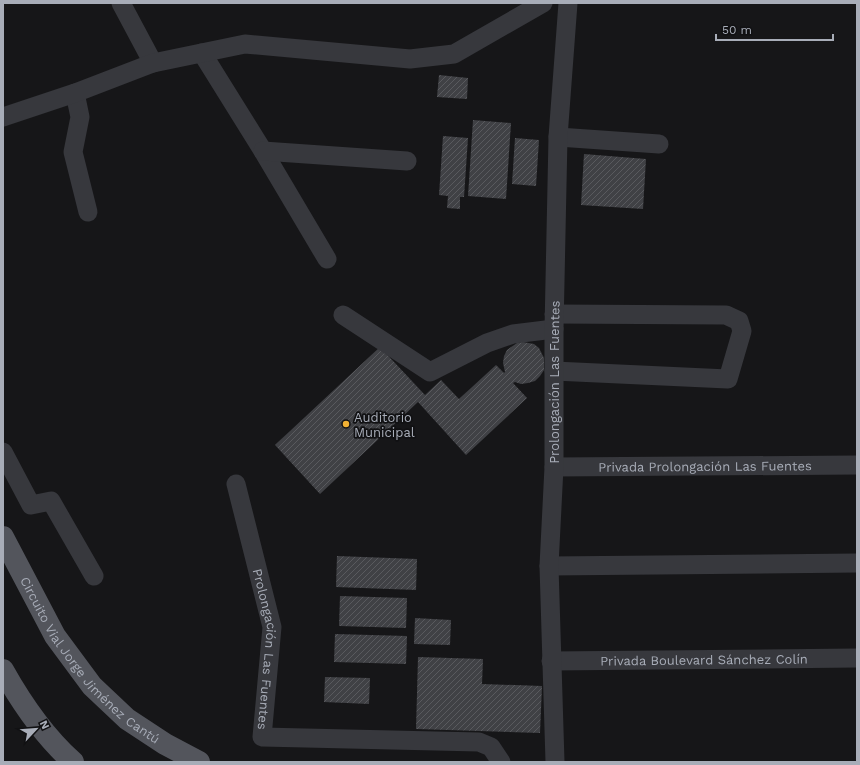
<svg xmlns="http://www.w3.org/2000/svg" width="860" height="765" viewBox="0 0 860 765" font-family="'Work Sans',sans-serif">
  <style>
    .building { fill: url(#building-hatch) }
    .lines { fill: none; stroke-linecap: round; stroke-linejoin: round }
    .minor { stroke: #37383d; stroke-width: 19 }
    .major { stroke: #53555c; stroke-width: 22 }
    .poi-dot { fill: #f2b134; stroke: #111113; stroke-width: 1.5 }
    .labels { text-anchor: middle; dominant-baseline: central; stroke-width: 3.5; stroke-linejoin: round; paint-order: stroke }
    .street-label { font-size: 13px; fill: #a8adb8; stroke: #111113 }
    .poi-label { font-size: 13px; fill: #a8adb8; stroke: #111113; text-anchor: start }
  </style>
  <defs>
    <pattern id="building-hatch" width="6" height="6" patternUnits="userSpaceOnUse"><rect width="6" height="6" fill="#404145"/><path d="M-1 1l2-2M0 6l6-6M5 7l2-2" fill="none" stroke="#595a5e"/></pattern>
  </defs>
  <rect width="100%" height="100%" fill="#161618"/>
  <!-- building -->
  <g class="building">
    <polygon points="439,75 468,78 467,99 437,97"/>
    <polygon points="473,120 511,123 506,199 468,196"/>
    <polygon points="443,136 468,138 464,197 460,197 460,209 447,208 448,196 439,195"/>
    <polygon points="515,138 539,140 536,186 512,184"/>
    <polygon points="584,154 646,159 643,209 581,205"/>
    <polygon points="523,342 534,344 539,348 544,358 544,370 540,376 535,381 528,383 521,384 515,382 513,383 527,398 466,455 418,402 320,494 275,445 380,347 425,395 441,380 459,399 496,365 504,373 505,372 503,363 504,356 507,350 517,343"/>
    <polygon points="337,556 417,559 416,590 336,587"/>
    <polygon points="340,596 407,598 406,628 339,626"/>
    <polygon points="415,618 451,620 450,645 414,644"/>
    <polygon points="335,634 407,636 406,664 334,662"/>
    <polygon points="418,657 483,659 482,684 542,686 540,733 416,729"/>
    <polygon points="325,677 370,678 369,704 324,702"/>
  </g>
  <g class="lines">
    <!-- minor -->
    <g class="minor">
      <polyline points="121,3 153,63"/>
      <polyline points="202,53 263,151 327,259"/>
      <polyline points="75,93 80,117 73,152 88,212"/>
      <polyline points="3,117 75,93 153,63 245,44 410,59 454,54 543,3"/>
      <polyline points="558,137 659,144"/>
      <polyline points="263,151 407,161"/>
      <polyline points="343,315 430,372 487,343 513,334 554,329"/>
      <polyline points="554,371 728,379 742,331 739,321 726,315 554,314"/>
      <polyline points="3,452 31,505 51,501 94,576"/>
      <path id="s1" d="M554,467L857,465"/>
      <path id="s2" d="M236,484L272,627L262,737L479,742L491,747L501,762"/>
      <polyline points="549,566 857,563"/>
      <path id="s3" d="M551,661L857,658"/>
      <path id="s4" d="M555,762L549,566L554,467V329L558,137L568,3"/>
    </g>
    <!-- major -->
    <g class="major">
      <path id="s5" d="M3,537L55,636L92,686L127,719L165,744L199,762"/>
      <path d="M3,670C22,704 44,736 73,762"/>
    </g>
  </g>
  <!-- markers -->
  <circle class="poi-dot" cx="346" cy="424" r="4"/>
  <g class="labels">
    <!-- street labels -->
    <g class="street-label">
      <text stroke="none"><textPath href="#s4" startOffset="380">Prolongación Las Fuentes</textPath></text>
      <text stroke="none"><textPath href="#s1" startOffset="151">Privada Prolongación Las Fuentes</textPath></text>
      <text stroke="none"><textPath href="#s2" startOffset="169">Prolongación Las Fuentes</textPath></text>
      <text stroke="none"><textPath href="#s5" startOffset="153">Circuito Vial Jorge Jiménez Cantú</textPath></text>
      <text stroke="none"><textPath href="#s3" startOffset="153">Privada Boulevard Sánchez Colín</textPath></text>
    </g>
    <!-- poi labels -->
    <g class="poi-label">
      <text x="354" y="417">Auditorio<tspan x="354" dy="15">Municipal</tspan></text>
    </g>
  </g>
  <!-- border -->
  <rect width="860" height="765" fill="none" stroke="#a8adb8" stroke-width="8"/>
  <!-- north arrow -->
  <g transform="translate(36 729) rotate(64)" stroke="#111113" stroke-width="3" paint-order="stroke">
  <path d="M0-3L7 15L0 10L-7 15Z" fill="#a8adb8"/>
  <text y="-6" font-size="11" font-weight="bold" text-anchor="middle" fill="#a8adb8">N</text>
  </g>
  <!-- scale -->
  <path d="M716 34v6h117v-6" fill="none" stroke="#a8adb8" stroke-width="2"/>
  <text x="722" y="34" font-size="12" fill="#a8adb8" stroke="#111113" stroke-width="3" paint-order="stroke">50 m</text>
</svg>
